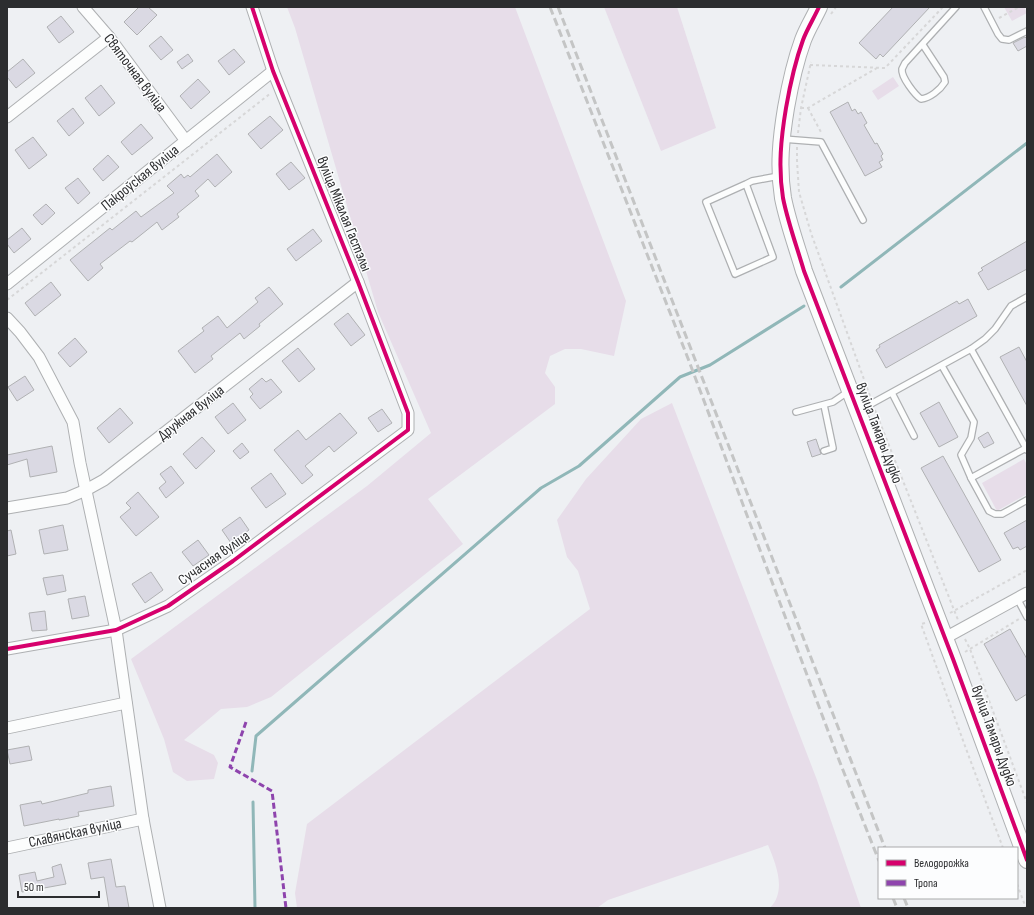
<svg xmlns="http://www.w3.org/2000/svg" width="1034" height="915" viewBox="0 0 1034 915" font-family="'Sofia Sans Condensed',sans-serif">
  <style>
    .green { fill: #e7dde9 }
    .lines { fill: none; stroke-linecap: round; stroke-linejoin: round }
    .stream { stroke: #90b7b8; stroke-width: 3 }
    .building { fill: #dad9e3; stroke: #b0b1b3 }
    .lane-casing { stroke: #aeb0b2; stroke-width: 8 }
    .street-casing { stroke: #aeb0b2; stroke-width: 13 }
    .secondary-casing { stroke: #aeb0b2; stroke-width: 18 }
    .path { stroke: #d7d7d8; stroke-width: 2; stroke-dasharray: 3 3; stroke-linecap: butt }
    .lane { stroke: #fcfdfd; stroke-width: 5.5 }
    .street { stroke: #fcfdfd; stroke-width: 11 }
    .secondary { stroke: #fcfdfd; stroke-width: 16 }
    .rail { stroke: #c4c5c5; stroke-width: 3; stroke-dasharray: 8 4; stroke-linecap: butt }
    .quiet { stroke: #8e44ad; stroke-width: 3; stroke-dasharray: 6 3; stroke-linecap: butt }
    .cycleway-casing { stroke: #fcfdfe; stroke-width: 6 }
    .cycleway { stroke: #d6006c; stroke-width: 4 }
    .labels { text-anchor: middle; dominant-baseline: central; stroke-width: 3; stroke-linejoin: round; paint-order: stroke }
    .street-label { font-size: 15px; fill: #2c2d2f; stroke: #fcfdfe }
  </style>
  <rect width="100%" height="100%" fill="#eef0f3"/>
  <!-- green -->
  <g class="green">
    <polygon points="287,7 515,7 626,301 614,356 581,349 565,349 550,356 545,373 555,387 555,404 428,499 463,544 271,697 247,707 221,709 184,740 214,755 218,763 214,779 187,781 173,772 164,739 131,659 367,486 431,433 378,312 295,28"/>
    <polygon points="604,7 677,7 716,128 661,151"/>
    <polygon points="1004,7 1024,7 1027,13 1012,21"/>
    <polygon points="893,77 899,86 878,100 872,91"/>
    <path d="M672,403L817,780L861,908H770C787,891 776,864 768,845L608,900L597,908H297L295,893L307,824L590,609L578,571L567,557L557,520L586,479L641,419Z"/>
    <polygon points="1024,459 1027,465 1027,494 997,511 982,483"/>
  </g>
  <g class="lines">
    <!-- stream -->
    <g class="stream">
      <polyline points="841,287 1027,143"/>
      <polyline points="252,771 256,736 541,488 579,466 680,377 710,365 804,306"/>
      <polyline points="253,802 255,908"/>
    </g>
  </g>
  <!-- building -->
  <g class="building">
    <polygon points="139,7 148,7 157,15 137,35 124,22"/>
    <polygon points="893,7 930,7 883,57 880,54 876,59 859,43"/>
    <polygon points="61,16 74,32 59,43 47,27"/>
    <polygon points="161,36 173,50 161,60 149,46"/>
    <polygon points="1025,37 1027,39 1027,46 1018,51 1013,43"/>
    <polygon points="234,49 245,62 229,75 218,61"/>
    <polygon points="188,54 193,61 182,69 177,62"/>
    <polygon points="23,59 35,73 16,88 7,77 7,72"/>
    <polygon points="198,79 210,92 191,109 180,96"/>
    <polygon points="101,85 115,103 99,116 85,98"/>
    <polygon points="848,102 852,111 855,109 858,114 861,112 867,123 864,125 875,144 877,143 883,154 881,156 883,160 879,162 882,167 865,176 830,112"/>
    <polygon points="73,108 84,123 69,136 57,121"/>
    <polygon points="270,116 283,130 261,149 248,134"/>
    <polygon points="141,124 153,138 132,155 121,142"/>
    <polygon points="33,137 47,155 29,169 15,150"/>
    <polygon points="217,154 232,172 215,187 208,179 195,191 199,196 177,214 179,217 162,230 157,222 132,242 130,241 100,264 103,268 88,281 70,260 110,228 112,230 136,211 141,217 174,193 167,186 181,174 184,178 188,175 190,177"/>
    <polygon points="108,155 119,167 103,181 93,169"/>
    <polygon points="291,162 305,178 289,190 276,174"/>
    <polygon points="78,178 90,193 78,204 65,188"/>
    <polygon points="46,204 55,213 42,225 33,215"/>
    <polygon points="22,228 31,239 14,253 7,244 7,240"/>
    <polygon points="313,229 322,241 296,261 287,249"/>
    <polygon points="1027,241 1027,269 988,290 978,273 983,270 981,268"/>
    <polygon points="51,282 61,295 35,316 25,303"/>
    <polygon points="269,287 283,304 259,324 260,326 244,339 240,333 211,356 213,359 195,373 178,351 204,331 202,328 218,316 227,328 258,302 255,298"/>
    <polygon points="968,299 977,316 886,368 876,350 880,347 879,345 957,301 959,304"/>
    <polygon points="348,313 365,335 351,346 334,324"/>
    <polygon points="75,338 87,352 70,367 58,353"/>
    <polygon points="1019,347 1027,362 1027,406 1000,357"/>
    <polygon points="298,348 315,369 299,382 282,361"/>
    <polygon points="25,376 34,390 17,401 8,387"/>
    <polygon points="262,378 266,382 271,379 282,392 260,409 250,397 253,394 249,389"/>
    <polygon points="939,402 958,437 939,447 920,413"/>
    <polygon points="233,403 246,420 228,434 215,417"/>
    <polygon points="120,408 133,423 109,443 97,428"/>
    <polygon points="382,409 392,423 378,432 368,418"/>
    <polygon points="340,413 357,433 334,452 329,446 305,466 313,475 302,484 274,450 298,430 306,440"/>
    <polygon points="988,432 994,443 984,448 978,438"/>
    <polygon points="202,437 215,451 196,469 183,454"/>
    <polygon points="816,439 821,454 812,457 807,442"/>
    <polygon points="242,443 249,452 240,459 233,451"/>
    <polygon points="52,446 57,472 30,477 27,459 7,465 7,455"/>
    <polygon points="943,456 1001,560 979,572 921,468"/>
    <polygon points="171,466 184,483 166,498 159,488 166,482 160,474"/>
    <polygon points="271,473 286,494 266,508 251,488"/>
    <polygon points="138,492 159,517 136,536 120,517 131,508 126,503"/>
    <polygon points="240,517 249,530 231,543 222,530"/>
    <polygon points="1027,520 1027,546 1020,550 1018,547 1013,549 1004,533"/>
    <polygon points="63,525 68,550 44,554 39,530"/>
    <polygon points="11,530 16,554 7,556 7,531"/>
    <polygon points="198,540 209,555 193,566 182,552"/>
    <polygon points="151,572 163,590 145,603 132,584"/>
    <polygon points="63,575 66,591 47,595 43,578"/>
    <polygon points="85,596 89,616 72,619 68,599"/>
    <polygon points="45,611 47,630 32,631 29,613"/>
    <polygon points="1010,629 1027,659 1027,694 1016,701 984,644"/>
    <polygon points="29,746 32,760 10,764 7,750"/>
    <polygon points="111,786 114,806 78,812 79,816 59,820 59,819 24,826 20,805 41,801 42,804 88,793 88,790"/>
    <polygon points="111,859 116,887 125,886 129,908 109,908 104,877 91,879 88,863"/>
    <polygon points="61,864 66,884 22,892 19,875 35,872 37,881 54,877 52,867"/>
  </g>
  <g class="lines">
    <defs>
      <g id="lane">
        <polyline points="984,7 998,34 1002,39 1009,40 1027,31"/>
        <path d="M923,45L944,77L945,82C940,90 930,98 921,99C915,95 901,77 902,69C903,67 904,65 905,63L956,7"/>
        <polyline points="783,139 821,142 863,220"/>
        <polyline points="746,184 773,257 735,274 706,202 746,184 752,181 779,176"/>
        <polyline points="971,349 1026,448"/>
        <polyline points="942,366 974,422 971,438 961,455 971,478"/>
        <polyline points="892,393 914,436"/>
        <polyline points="824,405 833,448 824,451"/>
        <polyline points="860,410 971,349 985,339 995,329 1011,306 1027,297"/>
        <polyline points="796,412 833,402 849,391"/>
        <polyline points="1027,450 1026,448 971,478 989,511 995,514 1002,514 1027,500"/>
        <polyline points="1017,598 1027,617"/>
      </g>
      <g id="street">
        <polyline points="83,7 109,37 186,141"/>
        <polyline points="7,117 109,37"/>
        <polyline points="7,284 273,71"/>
        <polyline points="7,318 20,332 39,357 73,422 80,463 116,630 143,819 160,908"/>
        <polyline points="7,508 67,498 86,490 104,480 358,282"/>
        <polyline points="945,638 1027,593"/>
        <polyline points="7,649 116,630 168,606 233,561 408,430 408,413 358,282 273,71 252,7"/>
        <polyline points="7,728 126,703"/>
        <polyline points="7,848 143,819"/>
      </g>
      <path id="secondary" d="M819,7C814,18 807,29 803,40C795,62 790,85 786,108C781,138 778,167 783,198C788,223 797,247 804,271L953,659L1027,860"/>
    </defs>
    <!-- lane casing -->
    <use href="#lane" class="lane-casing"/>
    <!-- street casing -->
    <use href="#street" class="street-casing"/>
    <!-- secondary casing -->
    <use href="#secondary" class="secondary-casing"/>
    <!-- path -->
    <g class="path">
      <polyline points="831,14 836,7"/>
      <polyline points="999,18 1019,7"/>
      <polyline points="810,65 885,68 943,7"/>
      <polyline points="801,108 808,108 877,68"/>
      <polyline points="808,108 822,134"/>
      <polyline points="798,133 801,108 811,62"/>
      <polyline points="797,147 797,161 799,192 811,233 870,396"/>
      <polyline points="7,300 271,93"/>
      <polyline points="875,410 958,620"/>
      <polyline points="950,613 1027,570"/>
      <polyline points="925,623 921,624 965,746 1003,848"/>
      <polyline points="965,639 970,649 1027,803"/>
      <polyline points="965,652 1019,619"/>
      <polyline points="1017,884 1026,908"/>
    </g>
    <!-- lane -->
    <use href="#lane" class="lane"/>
    <!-- street -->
    <use href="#street" class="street"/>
    <!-- secondary -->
    <use href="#secondary" class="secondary"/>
    <!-- rail -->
    <g class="rail">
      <polyline points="550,7 689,361 839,760 879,861"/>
      <polyline points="558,7 885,848"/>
      <polyline points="893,898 897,908"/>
      <polyline points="904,898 908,908"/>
    </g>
    <!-- quiet -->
    <polyline class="quiet" points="246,722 230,767 272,791 286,908"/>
    <defs>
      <g id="cycleway">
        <path d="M819,7C814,18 807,29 803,40C795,62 790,85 786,108C781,138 778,167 783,198C788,223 797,247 804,271L953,659L1027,860"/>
        <polyline points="7,649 116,630 168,606 233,561 408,430 408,413 358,282 273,71 252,7"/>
      </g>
    </defs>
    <!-- cycleway casing -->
    <use href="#cycleway" class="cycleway-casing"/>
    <!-- cycleway -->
    <use href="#cycleway" class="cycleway"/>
  </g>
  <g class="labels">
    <!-- street labels -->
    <g class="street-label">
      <text transform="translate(135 73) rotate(53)">Святочная вуліца</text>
      <text transform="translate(140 178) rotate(-39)">Пакроўская вуліца</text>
      <text transform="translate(344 214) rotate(68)">вуліца Мікалая Гастэлы</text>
      <text transform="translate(191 413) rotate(-38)">Дружная вуліца</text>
      <text transform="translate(879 433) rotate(69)">вуліца Тамары Дудко</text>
      <text transform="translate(214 558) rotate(-35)">Сучасная вуліца</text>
      <text transform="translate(994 736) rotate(70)">вуліца Тамары Дудко</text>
      <text transform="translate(75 833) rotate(-12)">Славянская вуліца</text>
    </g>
  </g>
  <!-- border -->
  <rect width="1034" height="915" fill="none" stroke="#2c2d2f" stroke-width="16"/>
  <!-- legend -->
  <rect x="878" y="847" width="140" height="52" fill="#fcfdfe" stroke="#a9aaab"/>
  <rect x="886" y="860" width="20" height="6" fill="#d6006c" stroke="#a9aaab"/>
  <text x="914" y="867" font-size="12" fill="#2c2d2f">Велодорожка</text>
  <rect x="886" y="880" width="20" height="6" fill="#8e44ad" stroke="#a9aaab"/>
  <text x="914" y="887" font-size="12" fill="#2c2d2f">Тропа</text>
  <!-- scale -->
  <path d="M18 891v6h81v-6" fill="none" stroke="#2c2d2f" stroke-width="2"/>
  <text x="24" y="891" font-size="12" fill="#2c2d2f" stroke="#fcfdfe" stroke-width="3" paint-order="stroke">50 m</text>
</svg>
